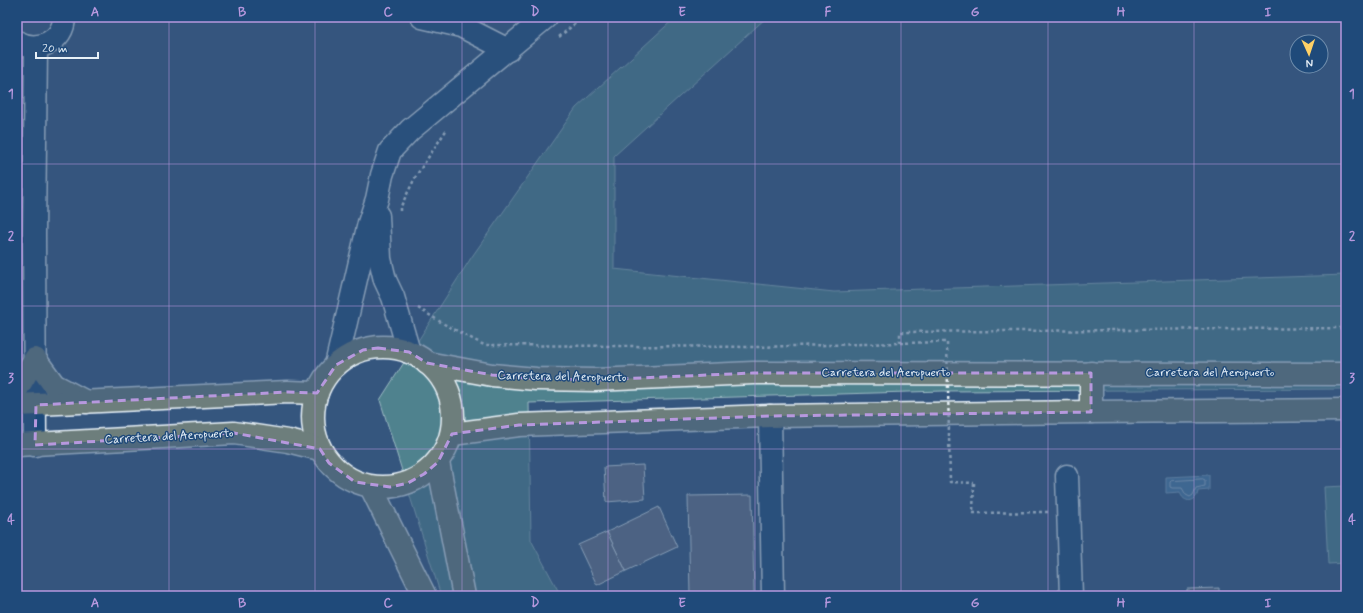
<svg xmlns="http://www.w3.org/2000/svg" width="1363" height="613" viewBox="0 0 1363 613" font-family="Mynerve,sans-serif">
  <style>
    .green { fill: #4f828e; stroke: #9cbac3 }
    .water { fill: #4b7ba8; stroke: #8aaac8 }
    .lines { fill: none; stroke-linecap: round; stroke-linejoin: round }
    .shore { stroke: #a9c2d8; stroke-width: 1 }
    .building { fill: #687189; stroke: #e8f1f8 }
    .minor-casing { stroke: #e8f1f8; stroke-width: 25 }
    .major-casing { stroke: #e8f1f8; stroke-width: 25 }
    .path { stroke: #e8f1f8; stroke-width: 2.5; stroke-dasharray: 3 3; stroke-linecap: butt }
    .minor { stroke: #1f4a7a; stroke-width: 22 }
    .major { stroke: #6d7e7c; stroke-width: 22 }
    .path-bridge { stroke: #e8f1f8; stroke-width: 2.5; stroke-dasharray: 3 3; stroke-linecap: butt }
    .marked { fill: none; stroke: #b798de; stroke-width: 3; stroke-dasharray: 8 5; stroke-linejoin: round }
    .grid { fill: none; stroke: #b798de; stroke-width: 1; stroke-opacity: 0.55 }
    .labels { text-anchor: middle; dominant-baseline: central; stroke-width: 3; stroke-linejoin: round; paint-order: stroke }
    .street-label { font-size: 12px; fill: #e8f1f8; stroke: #1f4a7a }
    .neatline { fill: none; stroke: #b798de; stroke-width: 1.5 }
    .grid-label { font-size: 13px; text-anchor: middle; font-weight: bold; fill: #b798de }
  </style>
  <rect width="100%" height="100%" fill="#35567e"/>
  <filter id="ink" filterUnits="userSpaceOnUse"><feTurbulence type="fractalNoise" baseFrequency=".025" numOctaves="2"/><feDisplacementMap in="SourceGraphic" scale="8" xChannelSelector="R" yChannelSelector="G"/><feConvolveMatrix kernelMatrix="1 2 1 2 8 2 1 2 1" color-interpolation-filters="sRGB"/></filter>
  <g filter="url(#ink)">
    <!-- green -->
    <g class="green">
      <polygon points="676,17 767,17 614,156 614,269 834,292 1346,275 1346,389 943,391 529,403 531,540 561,596 441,596 380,400 471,258 576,108"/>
      <polygon points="1346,486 1346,563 1328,564 1324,487"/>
    </g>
    <!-- water -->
    <path class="water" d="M1209,475V490L1198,491C1197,503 1183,504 1180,492L1166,493V477Z"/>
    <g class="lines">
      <!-- shore -->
      <polygon class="shore" points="1203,479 1205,480 1205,486 1196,488 1193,495 1190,497 1186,495 1182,488 1172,488 1170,487 1170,482 1171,481"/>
    </g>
    <!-- building -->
    <g class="building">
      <polygon points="643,465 645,499 606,502 604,467"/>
      <polygon points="752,495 754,596 690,596 688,496"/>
      <polygon points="659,507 677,547 626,571 607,532"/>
      <polygon points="607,532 626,571 597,585 578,545"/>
      <polygon points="1219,588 1219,596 1187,596 1187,589"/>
    </g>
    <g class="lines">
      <defs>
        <g id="minor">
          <polyline points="422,17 461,26 508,50"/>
          <path d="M17,42C37,53 64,42 64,17"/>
          <polyline points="378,216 380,259 385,280 393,297 409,352"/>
          <polyline points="336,365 369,223 377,199 382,175 390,151 410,130 546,17"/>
          <polyline points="770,416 773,596"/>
          <polyline points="35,445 34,234 36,47"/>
          <polyline points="1067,476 1071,596"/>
        </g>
        <g id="major">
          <circle cx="383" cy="417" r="70"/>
          <polyline points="427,363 492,375 536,379 595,380 753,373 1346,374"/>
          <polyline points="17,389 35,359 54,385 86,402"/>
          <polyline points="17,405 288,392 317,393"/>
          <polyline points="1091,412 1091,373"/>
          <polyline points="452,434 519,425 770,416 1091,412 1346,410"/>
          <polyline points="17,445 234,433 288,441 320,449"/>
          <polyline points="438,462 464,596"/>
          <polyline points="371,487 425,596"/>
        </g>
      </defs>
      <!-- minor casing -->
      <use href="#minor" class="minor-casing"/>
      <!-- major casing -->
      <use href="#major" class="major-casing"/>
      <!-- path -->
      <g class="path">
        <polyline points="559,37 583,17"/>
        <polyline points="400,211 400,208 416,176 447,129"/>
        <polyline points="418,308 444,324 484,345 756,347 900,343 900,332 1346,328"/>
        <polyline points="974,483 973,513 1048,512"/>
      </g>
      <!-- minor -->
      <use href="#minor" class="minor"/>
      <!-- major -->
      <use href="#major" class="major"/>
      <!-- path-bridge -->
      <polyline class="path-bridge" points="900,343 947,342 950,482 974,483"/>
    </g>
  </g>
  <!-- marked area -->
  <path d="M0 0H1363V613H0ZM378,348L409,352L427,363L492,375L536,379L595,380L753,373H1091V412L770,416L519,425L452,434L438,462L424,474L408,483L390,487L355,482L329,463L320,449L234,433L35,445L36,405L288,392L317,393L336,365L363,350Z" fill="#35567e" fill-opacity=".55" fill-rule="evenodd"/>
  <path class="marked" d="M378,348L409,352L427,363L492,375L536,379L595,380L753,373H1091V412L770,416L519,425L452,434L438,462L424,474L408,483L390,487L355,482L329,463L320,449L234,433L35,445L36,405L288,392L317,393L336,365L363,350Z"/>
  <!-- grid -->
  <path class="grid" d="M169,17V596M315,17V596M462,17V596M608,17V596M755,17V596M901,17V596M1048,17V596M1194,17V596M17,164H1346M17,306H1346M17,449H1346"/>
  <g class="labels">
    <!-- street labels -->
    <g class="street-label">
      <text x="886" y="373">Carretera del Aeropuerto</text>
      <text x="1210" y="373">Carretera del Aeropuerto</text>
      <text transform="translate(562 377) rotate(1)">Carretera del Aeropuerto</text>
      <text transform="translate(169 437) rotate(-3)">Carretera del Aeropuerto</text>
    </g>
  </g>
  <!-- margin -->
  <rect width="1363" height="613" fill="none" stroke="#1f4a7a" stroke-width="44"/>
  <!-- north arrow -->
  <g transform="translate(1309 54) rotate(177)"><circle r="19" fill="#1f4a7a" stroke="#6f8dac"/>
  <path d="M0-3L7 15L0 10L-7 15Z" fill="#ffd166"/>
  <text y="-6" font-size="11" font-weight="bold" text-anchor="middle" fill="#e8f1f8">N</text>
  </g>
  <!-- scale -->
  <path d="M36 52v6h62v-6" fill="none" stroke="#e8f1f8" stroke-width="2"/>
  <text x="42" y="52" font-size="12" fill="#e8f1f8" stroke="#1f4a7a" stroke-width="3" paint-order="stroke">20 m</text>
  <rect x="22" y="22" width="1319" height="569" class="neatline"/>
  <g class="grid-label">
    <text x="95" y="16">A</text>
    <text x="242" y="16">B</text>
    <text x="388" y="16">C</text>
    <text x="535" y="16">D</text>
    <text x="682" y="16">E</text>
    <text x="828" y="16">F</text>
    <text x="975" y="16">G</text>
    <text x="1121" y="16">H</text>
    <text x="1268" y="16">I</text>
    <text x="11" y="98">1</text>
    <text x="1352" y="98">1</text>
    <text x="11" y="240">2</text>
    <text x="1352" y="240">2</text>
    <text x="11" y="382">3</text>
    <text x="1352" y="382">3</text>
    <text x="11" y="524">4</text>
    <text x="1352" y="524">4</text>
    <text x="95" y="607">A</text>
    <text x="242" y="607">B</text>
    <text x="388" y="607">C</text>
    <text x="535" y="607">D</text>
    <text x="682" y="607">E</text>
    <text x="828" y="607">F</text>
    <text x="975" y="607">G</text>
    <text x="1121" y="607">H</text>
    <text x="1268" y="607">I</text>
  </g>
</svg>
